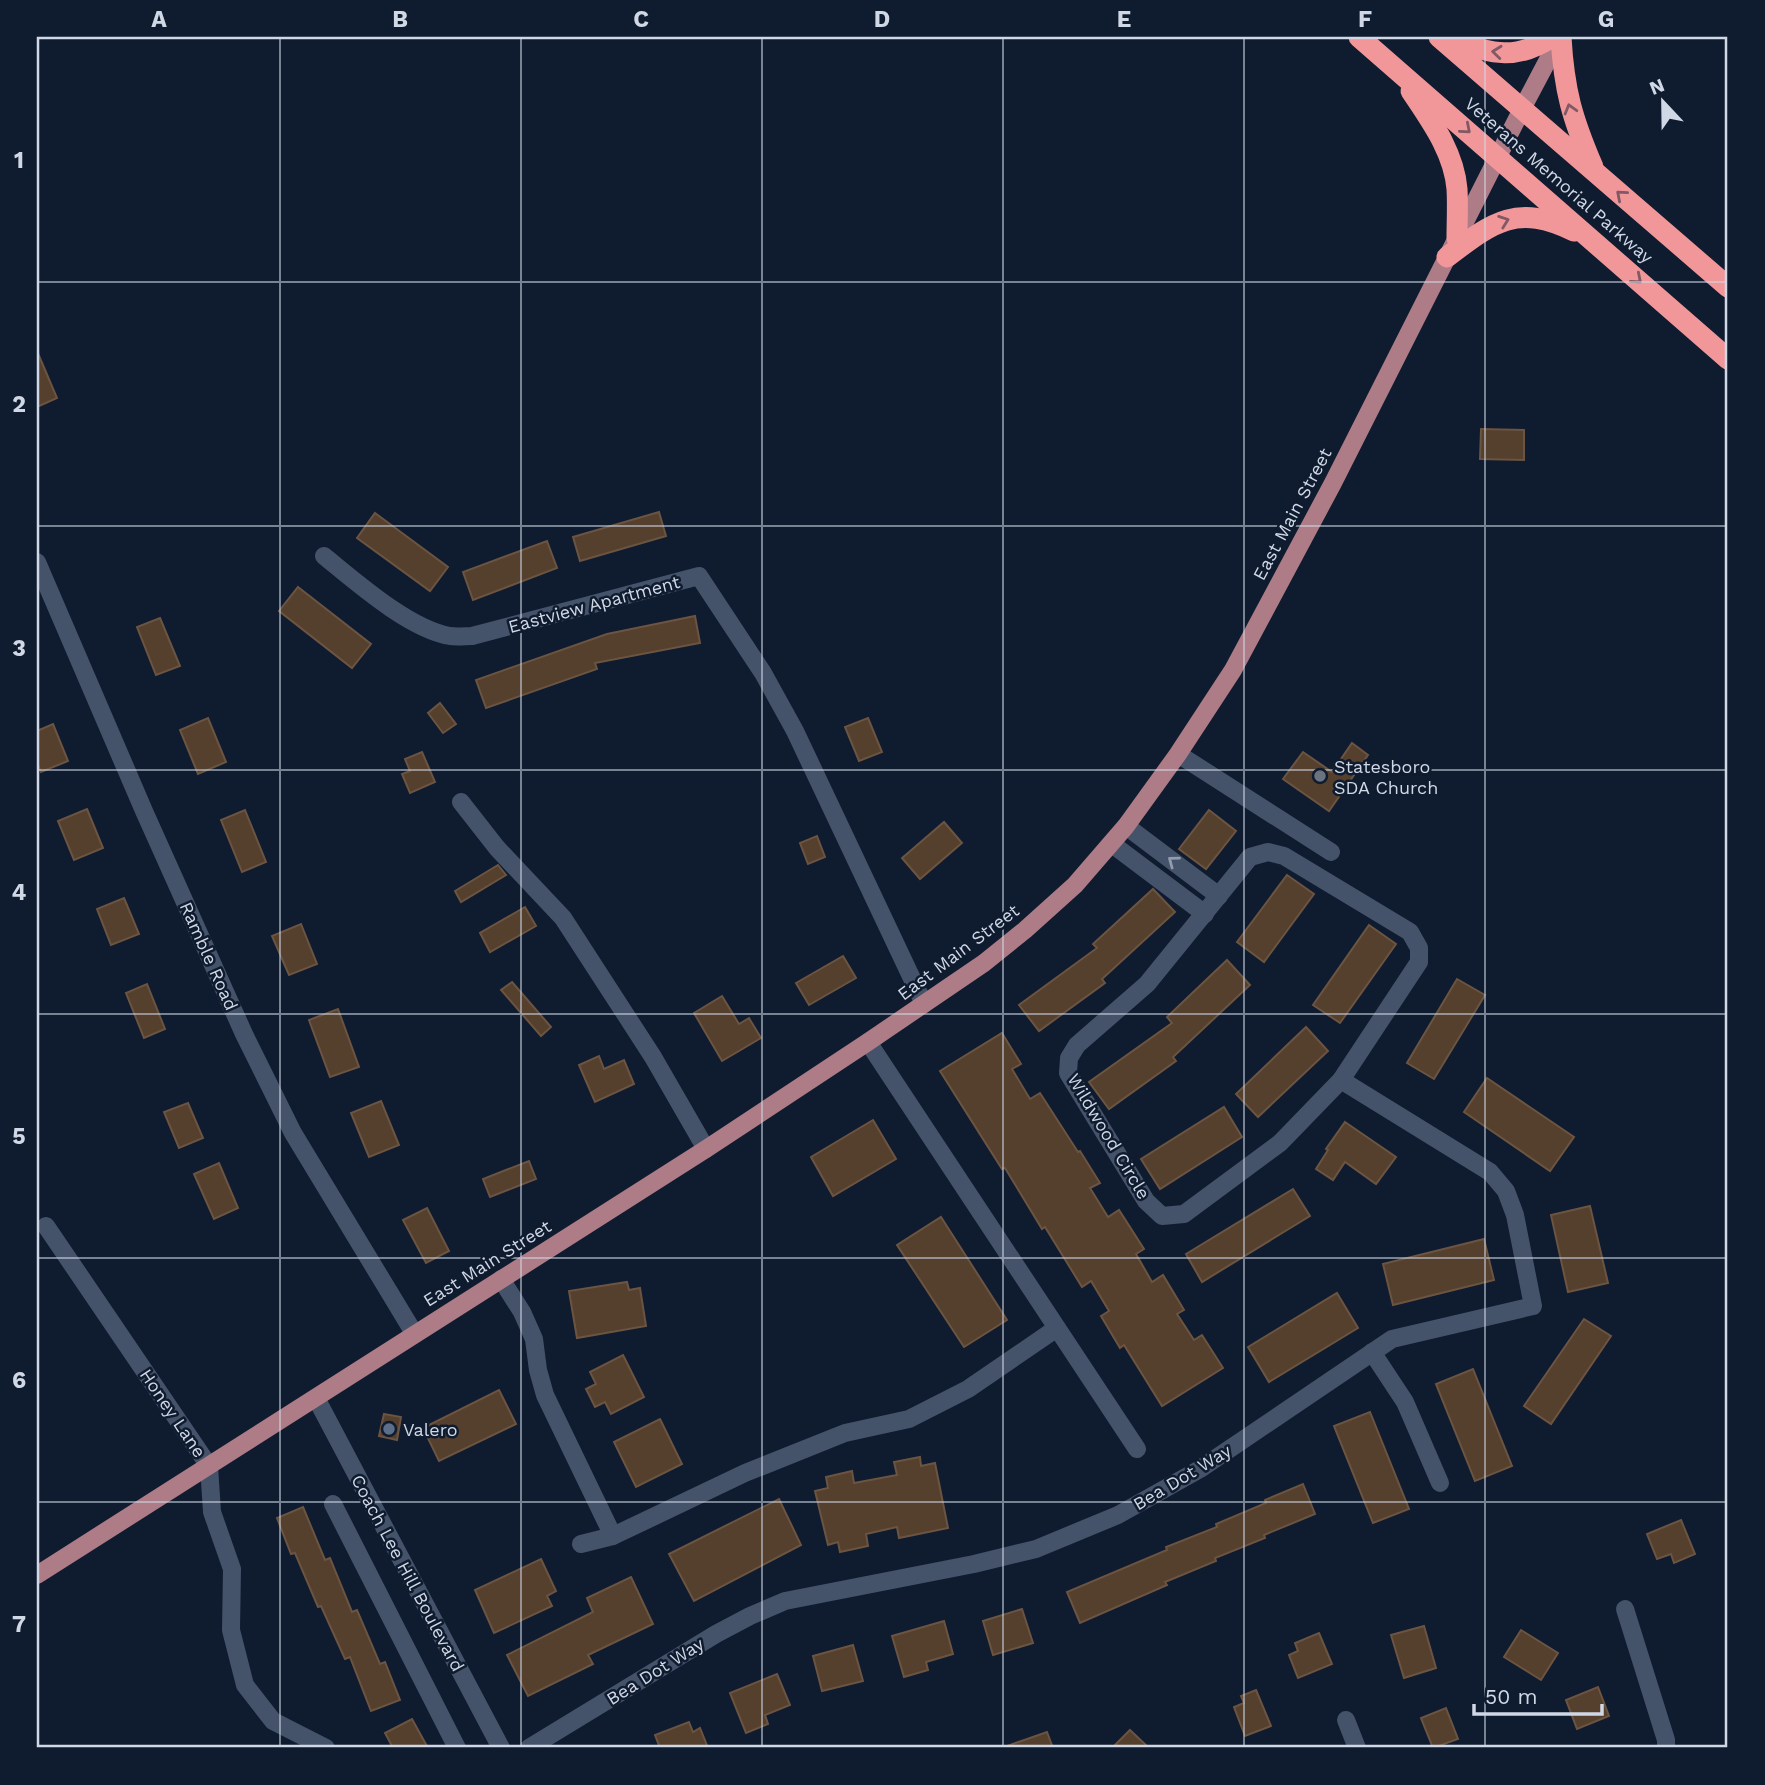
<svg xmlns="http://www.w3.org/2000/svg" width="1765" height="1785" viewBox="0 0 1765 1785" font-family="'Work Sans',sans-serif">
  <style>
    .building { fill: #553f2d; stroke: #6b5441; stroke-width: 2 }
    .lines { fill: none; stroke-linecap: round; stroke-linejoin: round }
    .minor { stroke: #45536a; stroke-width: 18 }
    .major { stroke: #ad7c86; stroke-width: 18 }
    .highway { stroke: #f29799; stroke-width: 21 }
    .oneway { stroke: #805964 }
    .oneway2 { stroke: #919cae }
    .grid { fill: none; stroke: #d0d8e6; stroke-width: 2; stroke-opacity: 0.55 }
    .worship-dot { fill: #6b7280; stroke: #0f1b2f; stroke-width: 2.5 }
    .service-dot { fill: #5c6f8a; stroke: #0f1b2f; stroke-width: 2.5 }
    .labels { text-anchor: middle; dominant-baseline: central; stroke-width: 5; stroke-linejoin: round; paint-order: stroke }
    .street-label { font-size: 18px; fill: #d0d8e6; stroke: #0f1b2f }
    .poi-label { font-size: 18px; fill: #d0d8e6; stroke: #0f1b2f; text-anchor: start }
    .neatline { fill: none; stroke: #d0d8e6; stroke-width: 2.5 }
    .grid-label { font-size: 23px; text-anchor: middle; font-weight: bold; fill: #d0d8e6 }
  </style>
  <rect width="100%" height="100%" fill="#0f1b2f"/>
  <!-- building -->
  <g class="building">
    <polygon points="37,351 57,398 37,407"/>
    <polygon points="1481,429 1524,430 1524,460 1480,459"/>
    <polygon points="659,512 666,536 580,561 573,537"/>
    <polygon points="375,513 448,567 430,591 357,538"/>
    <polygon points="547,541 557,568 473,600 463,572"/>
    <polygon points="298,587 371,644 352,668 279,611"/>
    <polygon points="695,616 700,643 595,663 597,669 486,708 476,680 607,634"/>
    <polygon points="160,618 180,666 156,675 137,627"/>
    <polygon points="440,703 456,724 443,733 428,713"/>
    <polygon points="208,718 226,762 198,774 180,730"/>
    <polygon points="868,718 882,752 859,761 845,727"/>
    <polygon points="53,724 68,761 41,772 37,762 37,731"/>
    <polygon points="1352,743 1368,755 1329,811 1283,779 1303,752 1332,772"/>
    <polygon points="422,752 435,782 410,793 402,774 410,771 405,759"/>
    <polygon points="87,809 103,848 74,860 58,821"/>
    <polygon points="245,810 266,862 242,872 221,820"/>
    <polygon points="1209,810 1236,831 1206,869 1179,849"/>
    <polygon points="944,822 962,843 920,879 902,858"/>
    <polygon points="817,836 825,857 808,864 800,843"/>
    <polygon points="498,865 506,875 461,902 455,891"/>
    <polygon points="1287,875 1314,894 1264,962 1237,942"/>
    <polygon points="1153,889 1175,912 1102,979 1105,983 1039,1031 1019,1005 1097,948 1093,944"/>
    <polygon points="124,898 139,934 111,945 97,909"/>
    <polygon points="525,907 536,926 490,952 480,933"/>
    <polygon points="301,924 317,964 289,975 272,936"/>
    <polygon points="1369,925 1396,944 1340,1023 1313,1005"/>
    <polygon points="843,956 856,978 809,1005 796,983"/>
    <polygon points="1227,960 1250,985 1173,1057 1176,1061 1109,1109 1089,1082 1172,1023 1167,1017"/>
    <polygon points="1457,979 1485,995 1434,1079 1407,1063"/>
    <polygon points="512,982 551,1027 541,1036 501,990"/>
    <polygon points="147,984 165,1029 144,1038 126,993"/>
    <polygon points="722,996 739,1024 749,1018 761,1038 722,1061 694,1013"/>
    <polygon points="338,1009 359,1067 330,1077 309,1020"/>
    <polygon points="1306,1027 1328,1051 1258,1117 1236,1094"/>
    <polygon points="1002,1033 1021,1064 1012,1069 1030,1099 1040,1093 1078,1152 1080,1151 1100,1183 1090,1188 1108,1217 1119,1210 1144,1249 1136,1254 1152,1282 1163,1275 1184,1310 1177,1314 1194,1340 1202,1335 1223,1368 1162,1406 1124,1345 1120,1348 1101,1316 1109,1311 1091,1281 1082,1287 1045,1227 1042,1229 1005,1168 1002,1169 940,1071"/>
    <polygon points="599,1056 604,1069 624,1060 634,1084 595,1102 579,1065"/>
    <polygon points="1487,1078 1574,1137 1550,1171 1464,1112"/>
    <polygon points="381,1101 399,1145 369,1157 351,1113"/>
    <polygon points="188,1103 203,1138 179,1148 164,1112"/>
    <polygon points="1224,1107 1242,1137 1160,1189 1141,1159"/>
    <polygon points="873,1120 896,1159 833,1196 811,1157"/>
    <polygon points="1345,1122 1396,1157 1376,1184 1345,1162 1333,1180 1316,1169 1328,1150 1326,1149"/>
    <polygon points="529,1161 536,1179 490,1197 483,1179"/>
    <polygon points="219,1163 238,1208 214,1219 194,1174"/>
    <polygon points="1293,1189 1310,1216 1202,1282 1186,1254"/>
    <polygon points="1590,1206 1608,1283 1568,1292 1551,1215"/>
    <polygon points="427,1208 449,1251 426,1263 403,1220"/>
    <polygon points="941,1217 1007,1320 964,1347 897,1245"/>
    <polygon points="1484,1239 1494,1280 1393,1305 1383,1264"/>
    <polygon points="627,1282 629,1290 640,1288 646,1326 577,1338 569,1291"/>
    <polygon points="1337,1293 1358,1328 1269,1382 1248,1347"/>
    <polygon points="1584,1319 1611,1336 1551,1424 1524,1406"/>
    <polygon points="623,1355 644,1397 611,1414 605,1402 595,1407 586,1389 596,1384 590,1372"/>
    <polygon points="1473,1369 1512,1466 1475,1481 1436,1384"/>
    <polygon points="499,1390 516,1424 439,1461 423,1428"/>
    <polygon points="1370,1412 1409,1509 1373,1523 1334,1426"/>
    <polygon points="384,1414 401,1417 397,1440 379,1436"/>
    <polygon points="660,1419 682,1464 636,1487 614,1442"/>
    <polygon points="920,1457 921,1466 935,1463 948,1528 899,1538 897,1527 866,1534 868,1546 840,1552 838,1542 828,1545 815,1491 828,1488 826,1477 852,1471 854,1483 897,1475 894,1462"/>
    <polygon points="1303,1484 1315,1514 1264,1535 1265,1538 1215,1558 1216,1561 1165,1582 1167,1585 1080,1623 1067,1592 1167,1550 1166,1547 1217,1527 1216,1524 1266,1503 1265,1500"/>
    <polygon points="779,1499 801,1545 694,1601 669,1554"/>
    <polygon points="303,1507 325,1560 330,1558 352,1612 357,1610 380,1664 385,1662 400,1700 371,1711 350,1657 345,1659 321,1606 318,1607 295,1553 291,1554 277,1518"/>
    <polygon points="1681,1520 1695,1554 1674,1563 1671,1554 1657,1559 1647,1534"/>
    <polygon points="541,1559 556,1591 547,1596 552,1606 494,1633 475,1590"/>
    <polygon points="631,1577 653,1624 588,1655 593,1664 528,1696 507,1655 593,1612 587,1598"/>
    <polygon points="1022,1609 1033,1643 993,1655 983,1621"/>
    <polygon points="944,1621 953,1654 926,1662 928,1670 904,1677 892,1636"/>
    <polygon points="1424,1626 1436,1668 1404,1678 1391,1635"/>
    <polygon points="1521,1630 1558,1653 1541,1680 1504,1657"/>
    <polygon points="1319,1633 1332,1664 1298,1678 1289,1655 1298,1651 1295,1643"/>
    <polygon points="853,1645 863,1681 822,1691 813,1656"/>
    <polygon points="777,1674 790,1705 765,1715 768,1724 746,1733 730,1693"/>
    <polygon points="1598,1687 1609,1716 1577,1729 1566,1700"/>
    <polygon points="1256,1690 1271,1726 1245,1736 1234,1707 1244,1703 1241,1696"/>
    <polygon points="1446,1708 1458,1739 1433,1748 1421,1718"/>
    <polygon points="412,1719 428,1748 393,1748 385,1733"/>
    <polygon points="689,1722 693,1732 700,1728 708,1748 660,1748 655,1735"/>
    <polygon points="1130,1730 1149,1748 1112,1748"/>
    <polygon points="1047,1732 1053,1748 1008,1748 1007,1746"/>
  </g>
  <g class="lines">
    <!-- minor -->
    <g class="minor">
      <path d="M324,556C356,582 409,629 450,636C457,637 465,636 472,636L699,576L763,673L795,731L924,1004"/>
      <polyline points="37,562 144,811 244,1034 293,1133 414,1333"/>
      <polyline points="1178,754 1331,852"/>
      <polyline points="461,802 497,848 563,918 653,1057 706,1149"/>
      <polyline points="1126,826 1219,896"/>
      <polyline points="1112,844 1205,914"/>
      <polygon points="1268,852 1284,856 1410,932 1419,948 1419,962 1341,1080 1280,1143 1184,1214 1162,1216 1146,1201 1068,1073 1069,1058 1077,1045 1147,984 1250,857"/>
      <polyline points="868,1042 1137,1449"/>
      <polyline points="46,1226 209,1466 212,1512 232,1569 231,1630 245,1685 273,1721 326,1748"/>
      <polyline points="501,1279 522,1312 534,1339 538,1370 545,1395 613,1536"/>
      <polyline points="1372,1352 1405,1402 1440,1483"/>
      <polyline points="316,1398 501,1748"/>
      <polyline points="333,1504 457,1748"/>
      <polyline points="581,1544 613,1536 745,1473 845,1433 909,1419 968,1389 1057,1328"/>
      <polyline points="1625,1609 1666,1740 1666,1748"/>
      <polyline points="1346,1720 1357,1748"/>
      <polyline points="529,1748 716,1634 750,1616 785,1601 974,1564 1036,1549 1118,1515 1200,1469 1392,1339 1533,1306 1515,1215 1506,1191 1490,1172 1341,1080"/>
    </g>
    <!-- major -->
    <polyline class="major" points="37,1575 706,1149 868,1042 984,963 1025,930 1075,885 1126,826 1178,754 1233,670 1333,483 1522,109 1560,37"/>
    <!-- highway -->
    <g class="highway">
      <polyline points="1359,37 1728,359"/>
      <polyline points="1439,37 1728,287"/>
      <path d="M1561,37C1564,90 1572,118 1593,167"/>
      <path d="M1448,39C1489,52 1513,63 1552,37"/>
      <path d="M1411,91C1431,121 1454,152 1457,189C1458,205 1457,222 1457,238"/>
      <path d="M1447,257C1493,222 1516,203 1574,231"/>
    </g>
  </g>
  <!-- one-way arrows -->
  <defs><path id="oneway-chevron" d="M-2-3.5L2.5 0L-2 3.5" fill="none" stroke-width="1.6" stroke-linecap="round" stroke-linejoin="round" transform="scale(1.75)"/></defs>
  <g class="oneway">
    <use href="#oneway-chevron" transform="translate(1497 52) rotate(-174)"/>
    <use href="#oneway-chevron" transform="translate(1570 109) rotate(-106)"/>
    <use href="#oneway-chevron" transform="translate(1466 129) rotate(41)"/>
    <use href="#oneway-chevron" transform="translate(1621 195) rotate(-139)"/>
    <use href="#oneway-chevron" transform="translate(1504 221) rotate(-20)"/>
    <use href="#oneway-chevron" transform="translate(1637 279) rotate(41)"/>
  </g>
  <use class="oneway2" href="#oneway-chevron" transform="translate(1173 861) rotate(-143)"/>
  <!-- grid -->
  <path class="grid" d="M280,37V1748M521,37V1748M762,37V1748M1003,37V1748M1244,37V1748M1485,37V1748M37,282H1728M37,526H1728M37,770H1728M37,1014H1728M37,1258H1728M37,1502H1728"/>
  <!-- markers -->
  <circle class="worship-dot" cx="1320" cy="776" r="7"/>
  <circle class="service-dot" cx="389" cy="1429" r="7"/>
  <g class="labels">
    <!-- street labels -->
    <g class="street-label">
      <text transform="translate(1559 180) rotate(41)">Veterans Memorial Parkway</text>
      <text transform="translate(1292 514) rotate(-62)">East Main Street</text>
      <text transform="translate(594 604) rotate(-15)">Eastview Apartment</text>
      <text transform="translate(958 952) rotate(-37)">East Main Street</text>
      <text transform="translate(209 956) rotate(66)">Ramble Road</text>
      <text transform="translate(1109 1136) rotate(59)">Wildwood Circle</text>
      <text transform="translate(487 1263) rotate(-32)">East Main Street</text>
      <text transform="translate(173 1413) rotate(56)">Honey Lane</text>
      <text transform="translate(1182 1477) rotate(-31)">Bea Dot Way</text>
      <text transform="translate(408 1573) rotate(62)">Coach Lee Hill Boulevard</text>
      <text transform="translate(655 1671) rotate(-32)">Bea Dot Way</text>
    </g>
    <!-- poi labels -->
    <g class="poi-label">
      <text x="1334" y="766">Statesboro<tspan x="1334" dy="21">SDA Church</tspan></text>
      <text x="403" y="1429">Valero</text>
    </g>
  </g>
  <!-- border -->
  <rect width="1765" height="1785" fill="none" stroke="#0f1b2f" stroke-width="77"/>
  <!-- north arrow -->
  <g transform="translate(1663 102) rotate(338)" stroke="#0f1b2f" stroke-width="5" paint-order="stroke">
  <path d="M0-5L12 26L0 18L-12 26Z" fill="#d0d8e6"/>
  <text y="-10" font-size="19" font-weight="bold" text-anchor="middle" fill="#d0d8e6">N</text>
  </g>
  <!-- scale -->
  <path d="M1474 1704v10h128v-10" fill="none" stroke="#d0d8e6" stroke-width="3.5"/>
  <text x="1485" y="1704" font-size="21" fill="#d0d8e6" stroke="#0f1b2f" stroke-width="5" paint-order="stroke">50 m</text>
  <rect x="38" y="38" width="1688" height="1708" class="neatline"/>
  <g class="grid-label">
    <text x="159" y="27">A</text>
    <text x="400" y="27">B</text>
    <text x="641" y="27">C</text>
    <text x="882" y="27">D</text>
    <text x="1124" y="27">E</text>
    <text x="1365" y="27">F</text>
    <text x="1606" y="27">G</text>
    <text x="19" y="168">1</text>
    <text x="19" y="412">2</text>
    <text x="19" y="656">3</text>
    <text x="19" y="900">4</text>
    <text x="19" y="1144">5</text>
    <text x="19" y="1388">6</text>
    <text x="19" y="1632">7</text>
  </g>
</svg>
